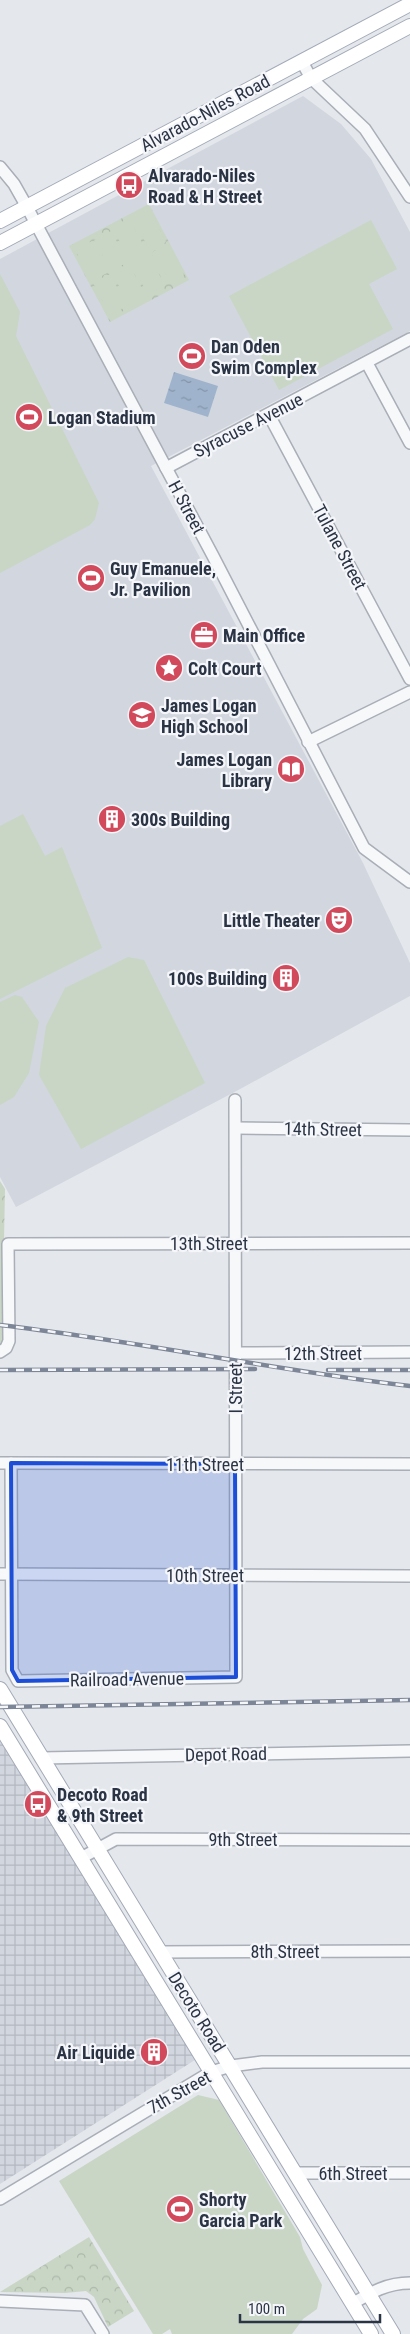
<svg xmlns="http://www.w3.org/2000/svg" width="410" height="2334" viewBox="0 0 410 2334" font-family="'Roboto Condensed',sans-serif">
  <style>
    .built { fill: #d2d6de }
    .industrial { fill: url(#industrial-grid) }
    .park { fill: url(#park-crowns) }
    .pitch { fill: #c9d6c5 }
    .water { fill: url(#water-ripples) }
    .lines { fill: none; stroke-linecap: round; stroke-linejoin: round }
    .minor-casing { stroke: #a9aeb7; stroke-width: 14 }
    .major-casing { stroke: #a3abb8; stroke-width: 16 }
    .minor { stroke: #f7f8fa; stroke-width: 11 }
    .major { stroke: #fff; stroke-width: 14 }
    .rail-casing { stroke: #7d8696; stroke-width: 4.5 }
    .rail { stroke: #f4f6f9; stroke-width: 2.5; stroke-dasharray: 8; stroke-linecap: butt }
    .marked { fill: #1d4ed8; fill-opacity: 0.2; stroke: #1d4ed8; stroke-width: 4; stroke-linejoin: round }
    .labels { text-anchor: middle; dominant-baseline: central; stroke-width: 4.5; stroke-linejoin: round; paint-order: stroke }
    .street-label { font-size: 18px; fill: #2b3445; stroke: #f4f6f9 }
    .poi-label { font-size: 18px; font-weight: bold; fill: #2b3445; stroke: #f4f6f9; text-anchor: start }
  </style>
  <defs>
    <pattern id="industrial-grid" width="8" height="8" patternUnits="userSpaceOnUse" patternTransform="scale(1.25)"><rect width="8" height="8" fill="#d2d6de"/><path d="M0 4h8M4 0v8" fill="none" stroke="#b4b8c0"/></pattern>
    <pattern id="park-crowns" width="20" height="18" patternUnits="userSpaceOnUse" patternTransform="scale(1.25)"><rect width="20" height="18" fill="#c9d6c5"/><path d="M2 6a3 3 0 1 1 6 0M12 15a3 3 0 1 1 6 0" fill="none" stroke="#adb8ab"/></pattern>
    <pattern id="water-ripples" width="26" height="14" patternUnits="userSpaceOnUse" patternTransform="scale(1.25)"><rect width="26" height="14" fill="#9fb4cc"/><path d="M2 4q2-2 4 0t4 0M15 11q2-2 4 0t4 0" fill="none" stroke="#8293a7"/></pattern>
  </defs>
  <rect width="100%" height="100%" fill="#e4e7ec"/>
  <!-- built -->
  <polygon class="built" points="303,96 341,124 371,159 410,232 410,331 151,466 363,863 410,963 410,996 242,1088 16,1207 0,1177 0,259"/>
  <!-- industrial -->
  <polygon class="industrial" points="0,1733 198,2058 0,2184"/>
  <!-- park -->
  <g class="park">
    <polygon points="149,204 189,280 110,322 69,246"/>
    <polygon points="0,1181 5,1189 2,1345 0,1345"/>
    <polygon points="89,2237 134,2311 108,2327 94,2297 86,2291 65,2293 0,2292"/>
  </g>
  <!-- pitch -->
  <g class="pitch">
    <polygon points="150,210 166,242 150,251 133,219"/>
    <polygon points="130,220 147,252 130,261 113,229"/>
    <polygon points="371,220 397,269 369,284 393,329 279,390 229,296"/>
    <polygon points="111,231 128,262 111,271 94,240"/>
    <polygon points="92,241 109,272 92,281 75,250"/>
    <polygon points="167,243 184,275 168,284 151,253"/>
    <polygon points="148,254 165,285 148,295 131,263"/>
    <polygon points="129,264 146,296 129,305 112,273"/>
    <polygon points="0,274 20,312 16,336 99,503 95,519 90,525 0,573"/>
    <polygon points="110,274 127,306 110,315 93,283"/>
    <polygon points="23,814 45,856 62,847 102,948 0,999 0,826"/>
    <polygon points="128,957 144,960 205,1083 81,1149 39,1075 46,1026 65,988"/>
    <polygon points="15,995 22,997 39,1022 29,1073 14,1097 0,1105 0,1002"/>
    <polygon points="198,2095 219,2100 300,2237 303,2249 322,2285 317,2309 303,2319 292,2334 172,2334 170,2329 162,2334 153,2334 59,2181"/>
  </g>
  <!-- water -->
  <polygon class="water" points="174,372 218,386 208,417 164,403"/>
  <g class="lines">
    <defs>
      <g id="minor">
        <polyline points="302,62 311,78 365,129 410,197"/>
        <polyline points="0,167 14,184 27,207 213,556 364,848 410,882"/>
        <polyline points="367,363 410,443"/>
        <polyline points="269,415 410,679"/>
        <polyline points="166,468 410,339"/>
        <polyline points="308,742 410,692"/>
        <polyline points="236,1128 410,1130"/>
        <polyline points="0,1352 6,1348 9,1341 8,1244 410,1243"/>
        <polyline points="236,1353 410,1352"/>
        <polyline points="0,1463 410,1464"/>
        <polyline points="11,1463 12,1670 18,1681 236,1677 235,1100"/>
        <polyline points="0,1574 410,1576"/>
        <polyline points="41,1758 410,1751"/>
        <polyline points="81,1858 116,1839 410,1840"/>
        <polyline points="160,1952 410,1951"/>
        <polyline points="296,2173 410,2173"/>
        <polyline points="0,2199 211,2072 231,2066 262,2062 410,2062"/>
        <polyline points="0,2301 85,2305 103,2334"/>
        <path d="M352,2304C372,2292 387,2283 410,2283"/>
      </g>
      <g id="major">
        <polyline points="0,221 410,4"/>
        <polyline points="0,243 410,26"/>
        <polyline points="0,1689 393,2334"/>
        <polyline points="0,1726 371,2334"/>
      </g>
    </defs>
    <!-- minor casing -->
    <use href="#minor" class="minor-casing"/>
    <!-- major casing -->
    <use href="#major" class="major-casing"/>
    <!-- minor -->
    <use href="#minor" class="minor"/>
    <!-- major -->
    <use href="#major" class="major"/>
    <defs>
      <g id="rail">
        <path d="M0,1325C137,1341 273,1370 410,1386"/>
        <polyline points="0,1370 255,1369"/>
        <polyline points="328,1370 410,1370"/>
        <polyline points="0,1707 410,1700"/>
      </g>
    </defs>
    <!-- rail casing -->
    <use href="#rail" class="rail-casing"/>
    <!-- rail -->
    <use href="#rail" class="rail"/>
  </g>
  <!-- marked area -->
  <path class="marked" d="M11,1463L235,1464L236,1677L18,1681L12,1670Z"/>
  <!-- icons -->
  <defs>
    <symbol id="bus-disc" viewBox="-11 -11 22 22"><circle r="9.5" fill="#d1495b" stroke="#f4f6f9"/><path d="M-5-6H5V4H4V6H2V4H-2V6H-4V4H-5ZM-3.5-4V0h7V-4ZM-3.5 1.2v1.5H-2V1.2ZM2 1.2v1.5H3.5V1.2Z" fill="#fff"/></symbol>
    <symbol id="stadium-disc" viewBox="-11 -11 22 22"><circle r="9.5" fill="#d1495b" stroke="#f4f6f9"/><path d="M0-5a6.5 5 0 1 0 0 10a6.5 5 0 1 0 0-10ZM-3.5-1.8h7v3.6h-7Z" fill="#fff"/></symbol>
    <symbol id="office-disc" viewBox="-11 -11 22 22"><circle r="9.5" fill="#d1495b" stroke="#f4f6f9"/><path d="M-6-3h4V-5.5h4V-3h4V5H-6ZM-1-4.5V-3h2v-1.5ZM-6 0V1H6V0Z" fill="#fff"/></symbol>
    <symbol id="sight-disc" viewBox="-11 -11 22 22"><circle r="9.5" fill="#d1495b" stroke="#f4f6f9"/><path d="M0-6L1.8-2.2L6-1.7L2.9 1.2L3.7 5.4L0 3.3L-3.7 5.4L-2.9 1.2L-6-1.7L-1.8-2.2Z" fill="#fff"/></symbol>
    <symbol id="school-disc" viewBox="-11 -11 22 22"><circle r="9.5" fill="#d1495b" stroke="#f4f6f9"/><path d="M0-5L7-2L0 1L-7-2ZM-4 1L0 2.5L4 1V4Q0 6-4 4Z" fill="#fff"/></symbol>
    <symbol id="library-disc" viewBox="-11 -11 22 22"><circle r="9.5" fill="#d1495b" stroke="#f4f6f9"/><path d="M-6-4Q-3-5.5-.7-3.5V5Q-3 3-6 4ZM6-4Q3-5.5 .7-3.5V5Q3 3 6 4Z" fill="#fff"/></symbol>
    <symbol id="building-disc" viewBox="-11 -11 22 22"><circle r="9.5" fill="#d1495b" stroke="#f4f6f9"/><path d="M-4-6H4V6H1V3H-1V6H-4ZM-2.5-4.3h1.7v1.8h-1.7ZM.8-4.3h1.7v1.8H.8ZM-2.5-1h1.7V.8h-1.7ZM.8-1h1.7V.8H.8Z" fill="#fff"/></symbol>
    <symbol id="theatre-disc" viewBox="-11 -11 22 22"><circle r="9.5" fill="#d1495b" stroke="#f4f6f9"/><path d="M-5-5.5Q0-4 5-5.5V0Q5 5 0 6Q-5 5-5 0ZM-3.3-2.5H-1v1.5H-3.3ZM1-2.5H3.3v1.5H1ZM-2.8 1Q0 5.5 2.8 1Z" fill="#fff"/></symbol>
  </defs>
  <g fill-rule="evenodd">
    <use href="#bus-disc" x="113" y="169" width="32" height="32"/>
    <use href="#stadium-disc" x="176" y="340" width="32" height="32"/>
    <use href="#stadium-disc" x="13" y="401" width="32" height="32"/>
    <use href="#stadium-disc" x="75" y="562" width="32" height="32"/>
    <use href="#office-disc" x="188" y="619" width="32" height="32"/>
    <use href="#sight-disc" x="153" y="652" width="32" height="32"/>
    <use href="#school-disc" x="126" y="699" width="32" height="32"/>
    <use href="#library-disc" x="275" y="753" width="32" height="32"/>
    <use href="#building-disc" x="96" y="803" width="32" height="32"/>
    <use href="#theatre-disc" x="323" y="904" width="32" height="32"/>
    <use href="#building-disc" x="270" y="962" width="32" height="32"/>
    <use href="#bus-disc" x="22" y="1788" width="32" height="32"/>
    <use href="#building-disc" x="138" y="2036" width="32" height="32"/>
    <use href="#stadium-disc" x="164" y="2193" width="32" height="32"/>
  </g>
  <g class="labels">
    <!-- street labels -->
    <g class="street-label">
      <text transform="translate(205 113) rotate(-28)">Alvarado-Niles Road</text>
      <text transform="translate(248 425) rotate(-27)">Syracuse Avenue</text>
      <text transform="translate(187 507) rotate(62)">H Street</text>
      <text transform="translate(340 547) rotate(62)">Tulane Street</text>
      <text transform="translate(323 1129) rotate(1)">14th Street</text>
      <text x="209" y="1243">13th Street</text>
      <text x="323" y="1353">12th Street</text>
      <text transform="translate(235 1388) rotate(-90)">I Street</text>
      <text x="205" y="1464">11th Street</text>
      <text x="205" y="1575">10th Street</text>
      <text transform="translate(127 1679) rotate(-1)">Railroad Avenue</text>
      <text transform="translate(226 1754) rotate(-1)">Depot Road</text>
      <text x="243" y="1839">9th Street</text>
      <text x="285" y="1951">8th Street</text>
      <text transform="translate(197 2012) rotate(58)">Decoto Road</text>
      <text transform="translate(179 2092) rotate(-29)">7th Street</text>
      <text x="353" y="2173">6th Street</text>
    </g>
    <!-- poi labels -->
    <g class="poi-label">
      <text x="148" y="175">Alvarado-Niles<tspan x="148" dy="21">Road &amp; H Street</tspan></text>
      <text x="211" y="346">Dan Oden<tspan x="211" dy="21">Swim Complex</tspan></text>
      <text x="48" y="417">Logan Stadium</text>
      <text x="110" y="568">Guy Emanuele,<tspan x="110" dy="21">Jr. Pavilion</tspan></text>
      <text x="223" y="635">Main Office</text>
      <text x="188" y="668">Colt Court</text>
      <text x="161" y="705">James Logan<tspan x="161" dy="21">High School</tspan></text>
      <text x="272" y="759" text-anchor="end">James Logan<tspan x="272" dy="21">Library</tspan></text>
      <text x="131" y="819">300s Building</text>
      <text x="320" y="920" text-anchor="end">Little Theater</text>
      <text x="267" y="978" text-anchor="end">100s Building</text>
      <text x="57" y="1794">Decoto Road<tspan x="57" dy="21">&amp; 9th Street</tspan></text>
      <text x="135" y="2052" text-anchor="end">Air Liquide</text>
      <text x="199" y="2199">Shorty<tspan x="199" dy="21">Garcia Park</tspan></text>
    </g>
  </g>
  <!-- scale -->
  <path d="M240 2314v8h140v-8" fill="none" stroke="#2b3445" stroke-width="2.5"/>
  <text x="248" y="2314" font-size="15" fill="#2b3445" stroke="#f4f6f9" stroke-width="4" paint-order="stroke">100 m</text>
</svg>
